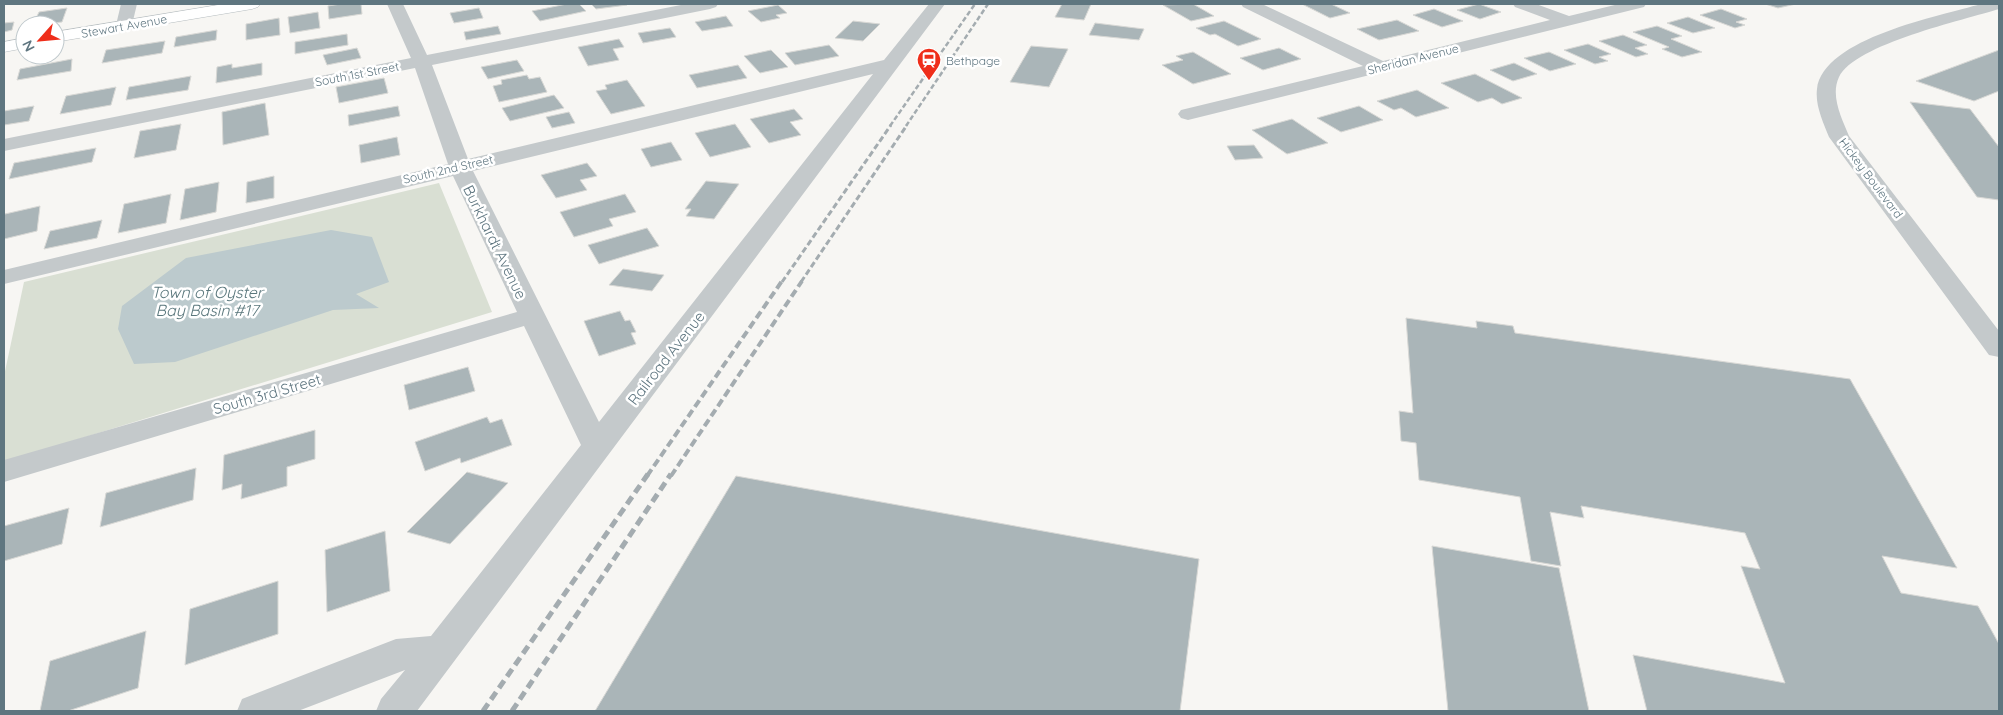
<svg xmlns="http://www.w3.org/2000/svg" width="2003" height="715" viewBox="0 0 2003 715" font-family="Quicksand,sans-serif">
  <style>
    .green { fill: #d9dfd3 }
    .water { fill: #bccacd }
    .building { fill: #aab5b8; stroke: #d8d8d5 }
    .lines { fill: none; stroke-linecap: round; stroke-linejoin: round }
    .secondary-casing { stroke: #b6bdc0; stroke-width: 1 }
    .minor { fill: #c4c9cb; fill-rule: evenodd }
    .secondary { fill: #fff; fill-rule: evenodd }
    .rail-far3 { stroke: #a4acb0; stroke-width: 2.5; stroke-dasharray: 5 2.5; stroke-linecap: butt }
    .rail-far2 { stroke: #a4acb0; stroke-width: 3; stroke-dasharray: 6 3; stroke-linecap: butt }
    .rail-far1 { stroke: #a4acb0; stroke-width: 4; stroke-dasharray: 8 4; stroke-linecap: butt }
    .rail { stroke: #a4acb0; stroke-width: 5; stroke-dasharray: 9 5; stroke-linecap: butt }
    .labels { text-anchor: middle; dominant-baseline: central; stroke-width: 5; stroke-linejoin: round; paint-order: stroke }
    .far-street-label { font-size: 12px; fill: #5f7680; stroke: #fff }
    .far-poi-label { font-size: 12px; fill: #5f7680; stroke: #fff; text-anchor: start }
    .street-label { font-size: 15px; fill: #5f7680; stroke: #fff }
    .water-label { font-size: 16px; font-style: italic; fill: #5a777c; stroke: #fff }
  </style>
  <rect width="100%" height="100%" fill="#f7f6f3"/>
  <!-- green -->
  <polygon class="green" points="439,183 492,312 4,462 4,376 24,282"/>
  <!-- water -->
  <polygon class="water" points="331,230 372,237 389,282 356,294 379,308 333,310 175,362 134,364 118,329 122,306 186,258"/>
  <!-- building -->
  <g class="building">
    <polygon points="341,4 361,4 362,14 329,19 328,6"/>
    <polygon points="567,4 579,4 586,11 540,21 532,11"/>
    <polygon points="591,4 625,4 627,5 596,9"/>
    <polygon points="1062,4 1091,4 1084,20 1055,17"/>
    <polygon points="1193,4 1214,16 1191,21 1163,5"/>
    <polygon points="1302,4 1331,4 1350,13 1330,18"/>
    <polygon points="1479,4 1501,12 1480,19 1457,10"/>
    <polygon points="1765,4 1796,4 1778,8"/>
    <polygon points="778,5 787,13 776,15 780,18 761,22 748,11"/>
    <polygon points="67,8 62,22 33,25 39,12"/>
    <polygon points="479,8 483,18 454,23 450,13"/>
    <polygon points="1434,9 1463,21 1442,27 1413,15"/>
    <polygon points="1721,9 1747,19 1736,22 1745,25 1735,28 1700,15"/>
    <polygon points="318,12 320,28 290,33 288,17"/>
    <polygon points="726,16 733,26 702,31 695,22"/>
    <polygon points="1688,17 1715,28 1693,33 1667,23"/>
    <polygon points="279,18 280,35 246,40 246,24"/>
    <polygon points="1397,20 1419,31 1379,40 1357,29"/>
    <polygon points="853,21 880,24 863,41 835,38"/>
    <polygon points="1224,21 1261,39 1238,46 1215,34 1210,35 1196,28"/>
    <polygon points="14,22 12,30 4,32 4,23"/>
    <polygon points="1095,23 1144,29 1139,40 1089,35"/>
    <polygon points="498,26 501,34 466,40 464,32"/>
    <polygon points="1657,26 1682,36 1671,39 1702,52 1682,57 1662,49 1669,47 1633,32"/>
    <polygon points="670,28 676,37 643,43 638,33"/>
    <polygon points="217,30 216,40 174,47 176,37"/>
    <polygon points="347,34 348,45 295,54 295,42"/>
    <polygon points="1623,35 1647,45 1635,48 1648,54 1636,57 1599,41"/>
    <polygon points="619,39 624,47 613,49 619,60 588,66 578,47"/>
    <polygon points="165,41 162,53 102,63 106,50"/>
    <polygon points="1588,44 1611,54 1599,57 1608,61 1595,64 1564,50"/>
    <polygon points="829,45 839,56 795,65 785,53"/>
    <polygon points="1031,46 1068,49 1049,87 1010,82"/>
    <polygon points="357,48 361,58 327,65 323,55"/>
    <polygon points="1279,48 1301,59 1263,70 1240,58"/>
    <polygon points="771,50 788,67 760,73 744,56"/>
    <polygon points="1999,50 1999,91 1974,101 1916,81"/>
    <polygon points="1193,52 1231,74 1193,84 1162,65 1183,60 1176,56"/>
    <polygon points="1549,52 1576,64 1550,71 1524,58"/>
    <polygon points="72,59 71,71 17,80 20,69"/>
    <polygon points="517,60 524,71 488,79 481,67"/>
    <polygon points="262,63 262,75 216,83 217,67 232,64 232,68"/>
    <polygon points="1514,63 1537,74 1513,81 1490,70"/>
    <polygon points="738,65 747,78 697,88 689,75"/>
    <polygon points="1475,74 1522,98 1502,104 1492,98 1478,102 1441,83"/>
    <polygon points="527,75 529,79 540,77 547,92 499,102 493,86 502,84 501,80"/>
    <polygon points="191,76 188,90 126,100 129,87"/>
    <polygon points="384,78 388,93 339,103 336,87"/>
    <polygon points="627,80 645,106 611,114 596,91 607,89 605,85"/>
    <polygon points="116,87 111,105 60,114 66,96"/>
    <polygon points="1417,90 1449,108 1416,117 1401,108 1394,110 1377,101"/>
    <polygon points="554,95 564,108 510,121 502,108"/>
    <polygon points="1910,102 1970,109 1999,147 1999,200 1977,197"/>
    <polygon points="265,103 269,135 223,145 222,112"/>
    <polygon points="34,106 29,121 4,125 4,111"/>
    <polygon points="398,106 400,116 349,126 348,115"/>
    <polygon points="1359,106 1383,120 1341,132 1317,118"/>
    <polygon points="794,109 803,119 790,122 801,135 769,143 750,119"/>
    <polygon points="569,112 575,123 552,128 546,117"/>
    <polygon points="1292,119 1328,143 1287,154 1252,130"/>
    <polygon points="181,124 176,150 134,158 140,131"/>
    <polygon points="735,124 751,147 710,157 695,133"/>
    <polygon points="397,137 400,155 361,163 359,145"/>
    <polygon points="671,142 682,160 651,167 641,149"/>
    <polygon points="1254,145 1263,158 1235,160 1227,146"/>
    <polygon points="96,148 92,162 9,179 14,163"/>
    <polygon points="587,163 597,176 580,180 587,190 556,198 541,175"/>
    <polygon points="274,176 274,198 246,203 247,182"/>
    <polygon points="706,181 739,184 714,219 686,216 691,209 685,209"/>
    <polygon points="219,182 216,212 180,220 185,189"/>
    <polygon points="171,194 166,223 118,233 124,204"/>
    <polygon points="625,194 636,212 609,219 613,226 574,237 560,212"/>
    <polygon points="40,206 37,231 4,239 4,211 5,214"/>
    <polygon points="102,220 97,238 44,249 50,231"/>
    <polygon points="647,228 659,246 599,264 588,245"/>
    <polygon points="623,269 664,275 652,291 609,285"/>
    <polygon points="620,311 625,321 630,320 636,332 631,333 636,344 599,356 584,321"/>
    <polygon points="1406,318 1477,328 1476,321 1513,326 1515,333 1850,379 1957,568 1882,556 1901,593 1978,606 1999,644 1999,711 1647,711 1633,655 1785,683 1741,566 1760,569 1745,533 1581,506 1584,518 1550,512 1561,566 1531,561 1520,497 1419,480 1416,443 1401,441 1399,411 1413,413"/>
    <polygon points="468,367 475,391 409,410 404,385"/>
    <polygon points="487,417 490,423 502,419 512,445 461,463 460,458 425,471 415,442"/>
    <polygon points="315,430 315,459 287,467 287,486 241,499 242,484 222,490 224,455"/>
    <polygon points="196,468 193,500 100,527 106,493"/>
    <polygon points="467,472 508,483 450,544 407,532"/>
    <polygon points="736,476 1199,559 1180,711 595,711"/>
    <polygon points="69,508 62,544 4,561 4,526"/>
    <polygon points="385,531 390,591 327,612 325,550"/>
    <polygon points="1432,546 1559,568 1589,711 1448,711"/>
    <polygon points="278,581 278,634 185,665 190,609"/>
    <polygon points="146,631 138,688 68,711 40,711 50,661"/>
  </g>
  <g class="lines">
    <defs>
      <g id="secondary">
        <polygon points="224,4 260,4 258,7 252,9 55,42 55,32"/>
        <polygon points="25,38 25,48 4,52 4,42"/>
      </g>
    </defs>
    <!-- secondary casing -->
    <use href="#secondary" class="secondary-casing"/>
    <!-- minor -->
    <g class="minor">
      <polygon points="121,4 137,4 131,29 119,29 116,25"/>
      <path d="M387,4H403L427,55L686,4H718L716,7L710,9L432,65L468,159L884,60L929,4H945L417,711H376L381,699L405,670L298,711H237L242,699L383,644L396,639L431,636L581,445L524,326L4,482V460L517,312L453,176L4,284V270L448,164L415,68L4,151V139L411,58ZM873,74L599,422L473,171Z"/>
      <polygon points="1241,4 1262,4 1383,61 1550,20 1515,7 1513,4 1536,4 1569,16 1619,4 1646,4 1644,7 1188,120 1181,118 1178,114 1181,110 1363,66 1243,7"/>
      <path d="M1981,4H1999V9C1964,20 1855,44 1839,77C1830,96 1842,119 1849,136L1999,331V357L1989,355L1829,137C1823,122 1815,105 1817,89C1823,38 1940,16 1981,4Z"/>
    </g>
    <!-- secondary -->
    <use href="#secondary" class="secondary"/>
    <!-- rail-far3 -->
    <g class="rail-far3">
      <polyline points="890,126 975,4"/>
      <polyline points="906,126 988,4"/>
    </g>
    <!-- rail-far2 -->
    <g class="rail-far2">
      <polyline points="782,282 891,125"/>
      <polyline points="801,282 907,125"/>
    </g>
    <!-- rail-far1 -->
    <g class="rail-far1">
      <polyline points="647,476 782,281"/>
      <polyline points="671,476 802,281"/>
    </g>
    <!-- rail -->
    <g class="rail">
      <polyline points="483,711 648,474"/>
      <polyline points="512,711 671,474"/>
    </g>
  </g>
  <!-- icons -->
  <defs>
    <symbol id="station-pin" viewBox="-11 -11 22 30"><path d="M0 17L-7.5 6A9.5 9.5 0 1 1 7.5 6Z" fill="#ef2e1a" stroke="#fff"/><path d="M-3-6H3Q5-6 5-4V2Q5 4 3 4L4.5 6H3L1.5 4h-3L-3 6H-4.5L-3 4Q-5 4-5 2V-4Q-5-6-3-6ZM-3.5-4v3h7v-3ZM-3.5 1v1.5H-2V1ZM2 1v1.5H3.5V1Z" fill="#fff"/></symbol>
  </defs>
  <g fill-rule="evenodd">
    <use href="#station-pin" x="915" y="46" width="28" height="38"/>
  </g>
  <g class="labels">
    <!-- far-street labels -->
    <g class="far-street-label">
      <text transform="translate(124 26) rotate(-10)">Stewart Avenue</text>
      <text transform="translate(1413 59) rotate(-14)">Sheridan Avenue</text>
      <text transform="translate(357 74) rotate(-11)">South 1st Street</text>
      <text transform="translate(448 169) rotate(-13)">South 2nd Street</text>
      <text transform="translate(1871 178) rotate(53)">Hickey Boulevard</text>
    </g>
    <!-- far-poi labels -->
    <g class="far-poi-label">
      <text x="946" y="60">Bethpage</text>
    </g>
    <!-- street labels -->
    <g class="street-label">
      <text transform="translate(495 242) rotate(64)">Burkhardt Avenue</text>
      <text transform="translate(666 358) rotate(-52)">Railroad Avenue</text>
      <text transform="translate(267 394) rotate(-16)">South 3rd Street</text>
    </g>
    <!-- water labels -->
    <g class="water-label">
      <text x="207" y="292">Town of Oyster<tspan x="207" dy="18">Bay Basin #17</tspan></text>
    </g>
  </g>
  <!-- border -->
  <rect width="2003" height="715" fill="none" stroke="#5f7680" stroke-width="10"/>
  <!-- north arrow -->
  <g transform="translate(40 40) rotate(243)"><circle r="24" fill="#ffffff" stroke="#bfc8cc"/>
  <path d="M0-4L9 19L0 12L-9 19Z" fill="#ef2e1a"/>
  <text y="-8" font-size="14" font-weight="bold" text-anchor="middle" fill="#5f7680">N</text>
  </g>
</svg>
